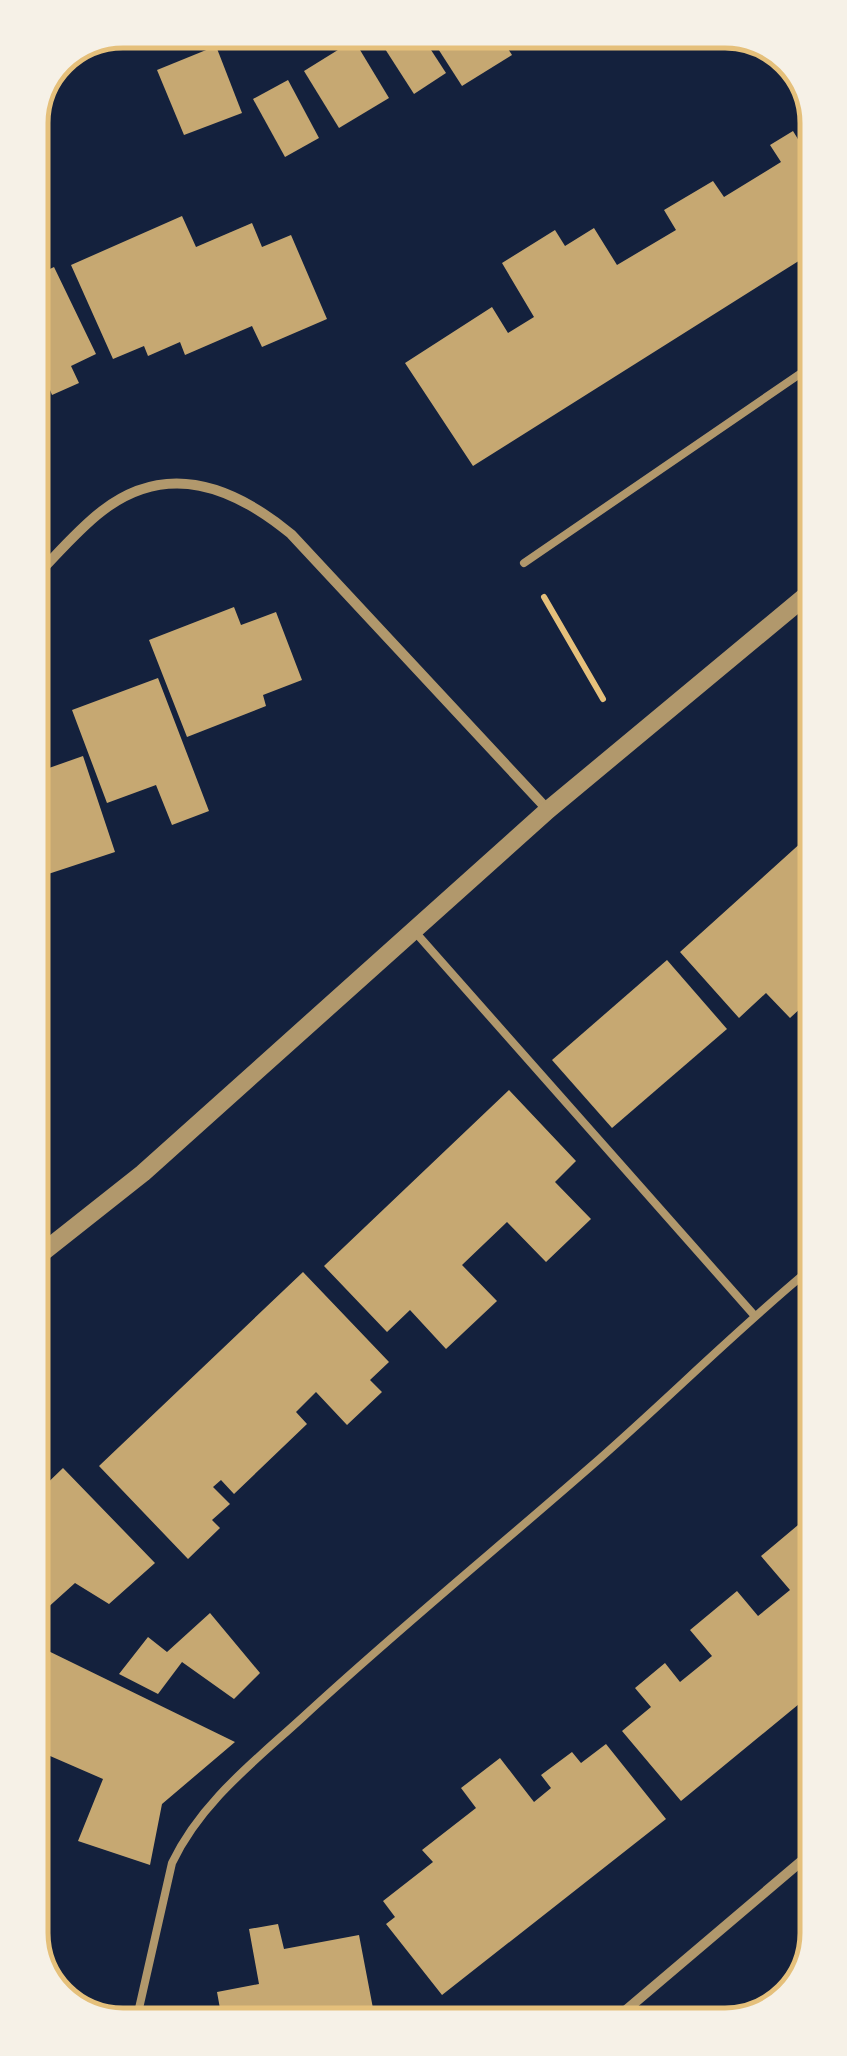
<svg xmlns="http://www.w3.org/2000/svg" width="847" height="2056" viewBox="0 0 847 2056" font-family="'Roboto Serif',serif">
  <style>
    .building { fill: #c6a872 }
    .lines { fill: none; stroke-linecap: round; stroke-linejoin: round }
    .path { stroke: #e5c07b; stroke-width: 6 }
    .service { stroke: #b1986c; stroke-width: 8 }
    .minor { stroke: #b1986c; stroke-width: 10 }
    .tertiary { stroke: #b1986c; stroke-width: 18 }
    .rim { fill: none; stroke: #e5c07b; stroke-width: 5 }
  </style>
  <rect width="100%" height="100%" fill="#14213d"/>
  <!-- building -->
  <g class="building">
    <polygon points="391,30 418,30 446,73 414,94 378,38"/>
    <polygon points="426,30 496,30 512,55 462,86"/>
    <polygon points="506,30 540,30 516,46"/>
    <polygon points="354,40 389,98 339,128 304,71"/>
    <polygon points="216,46 242,113 184,135 157,70"/>
    <polygon points="288,80 319,138 285,157 253,99"/>
    <polygon points="812,99 812,132 797,109"/>
    <polygon points="793,131 812,162 813,252 473,466 405,363 492,307 508,333 534,317 502,263 555,230 565,246 594,228 617,265 676,230 664,210 713,181 724,197 781,162 770,145"/>
    <polygon points="182,216 196,247 252,223 262,247 291,235 327,319 262,347 252,326 185,355 180,342 148,356 144,346 113,359 71,265"/>
    <polygon points="54,267 96,354 71,366 79,383 52,395 46,380 31,387 31,278"/>
    <polygon points="234,607 241,625 276,612 302,680 263,695 266,706 187,737 149,640"/>
    <polygon points="158,678 209,811 172,825 156,785 107,803 72,710"/>
    <polygon points="83,756 115,852 33,879 32,774"/>
    <polygon points="814,831 815,995 790,1018 766,993 739,1018 680,952"/>
    <polygon points="32,884 50,931 32,937"/>
    <polygon points="667,960 727,1029 612,1128 552,1060"/>
    <polygon points="509,1090 576,1161 555,1182 591,1219 546,1262 507,1222 462,1265 497,1301 446,1349 410,1310 387,1332 324,1266"/>
    <polygon points="303,1272 389,1362 370,1380 382,1392 347,1425 316,1392 296,1412 307,1424 234,1494 221,1480 213,1487 230,1504 212,1520 220,1528 188,1559 99,1466"/>
    <polygon points="63,1468 155,1563 109,1604 75,1583 34,1620 34,1496"/>
    <polygon points="816,1510 816,1690 681,1801 622,1731 651,1707 635,1688 665,1663 680,1682 712,1656 690,1630 737,1591 758,1616 790,1590 761,1556"/>
    <polygon points="210,1613 260,1673 234,1699 182,1662 158,1694 119,1674 148,1637 167,1652"/>
    <polygon points="34,1644 235,1742 162,1804 150,1865 78,1841 103,1779 34,1749"/>
    <polygon points="606,1744 666,1819 442,1995 386,1924 395,1917 383,1901 433,1862 422,1850 476,1808 461,1788 500,1758 534,1802 551,1788 541,1775 572,1752 581,1763"/>
    <polygon points="278,1924 284,1949 359,1935 376,2024 223,2025 217,1992 259,1984 249,1929"/>
  </g>
  <g class="lines">
    <!-- path -->
    <polyline class="path" points="544,597 603,699"/>
    <!-- service -->
    <g class="service">
      <polyline points="524,563 813,365"/>
      <polyline points="416,933 754,1315"/>
      <path d="M135,2026L172,1863C201,1802 255,1761 303,1717C396,1631 494,1551 589,1468C666,1401 737,1329 815,1265"/>
    </g>
    <!-- minor -->
    <g class="minor">
      <path d="M31,581C54,558 77,530 102,511C168,460 234,487 291,534L548,810"/>
      <polyline points="612,2022 817,1848"/>
    </g>
    <!-- tertiary -->
    <polyline class="tertiary" points="33,1260 143,1173 548,810 814,589"/>
  </g>
  <!-- crop -->
  <path d="M0 0H847V2056H0ZM123 48H725A75 75 0 0 1 800 123V1933A75 75 0 0 1 725 2008H123A75 75 0 0 1 48 1933V123A75 75 0 0 1 123 48Z" fill="#f6f1e7" fill-rule="evenodd"/>
  <path class="rim" d="M123 48H725A75 75 0 0 1 800 123V1933A75 75 0 0 1 725 2008H123A75 75 0 0 1 48 1933V123A75 75 0 0 1 123 48Z"/>
</svg>
